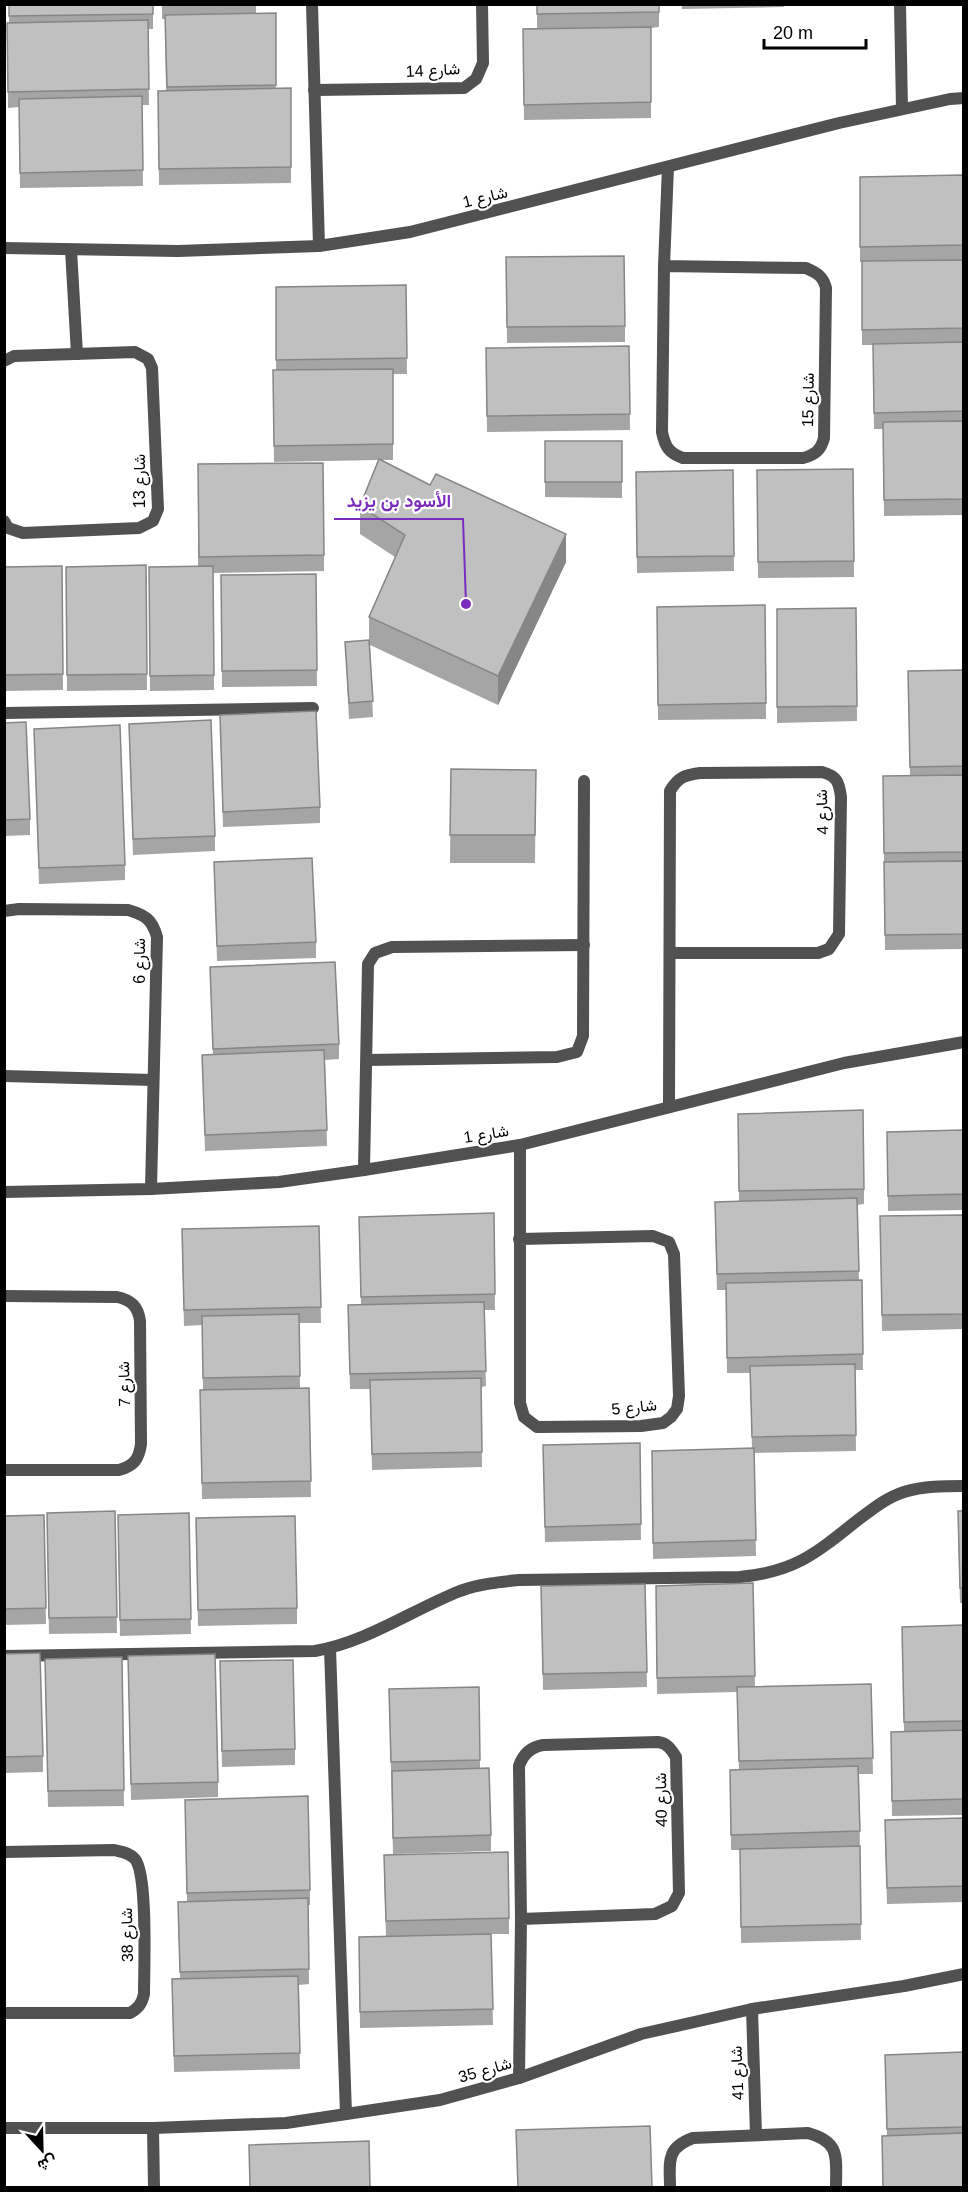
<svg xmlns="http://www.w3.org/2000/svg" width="968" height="2192" viewBox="0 0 968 2192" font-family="Arial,Vazirmatn,sans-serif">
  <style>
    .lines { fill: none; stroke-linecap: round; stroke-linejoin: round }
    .service { stroke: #515151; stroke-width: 12 }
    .minor { stroke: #515151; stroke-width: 12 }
    .wall { fill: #a5a5a5 }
    .shaded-wall { fill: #868686 }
    .building { fill: #c0c0c0; stroke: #868686; stroke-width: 1.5 }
    .labels { text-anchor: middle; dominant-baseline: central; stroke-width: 4.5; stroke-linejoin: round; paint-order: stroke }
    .street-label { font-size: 16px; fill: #000; stroke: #fff }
    .leader { fill: none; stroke: #7b2cbf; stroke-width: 2 }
    .callout-dot { fill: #7b2cbf; stroke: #fff; stroke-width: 2 }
    .callout-label { font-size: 18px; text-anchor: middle; font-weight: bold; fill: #7b2cbf; stroke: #fff; stroke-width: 4.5; stroke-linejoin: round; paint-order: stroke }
  </style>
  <rect width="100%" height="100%" fill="#fff"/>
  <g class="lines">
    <!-- service -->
    <g class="service">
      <polyline points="4,713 313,708"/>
      <polyline points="367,1060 557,1057 577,1052 583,1036 584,781"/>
      <polyline points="364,1170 368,964 375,953 392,947 584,945"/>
      <polyline points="330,1648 346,2114"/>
      <path d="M4,1656L315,1651C367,1642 412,1610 460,1591C479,1584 499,1582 519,1580L740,1577C793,1572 814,1555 854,1523C870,1511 885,1498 904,1492C924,1486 943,1486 964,1486"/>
    </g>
    <!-- minor -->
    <g class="minor">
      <polyline points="312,4 319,246"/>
      <polyline points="900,4 902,109"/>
      <polyline points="314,90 464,88 476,79 483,63 482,4"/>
      <polyline points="4,248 178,251 319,246 410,232 839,123 950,99 964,98"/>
      <polyline points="71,250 77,354"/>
      <path d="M664,266L806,268C817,273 823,276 826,288L824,438C821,450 815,455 803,458H683C669,453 665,447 662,432L664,266L668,167"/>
      <polyline points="4,361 14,356 135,352 148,359 152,368 158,509 153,521 139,528 23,533 8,528 4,521"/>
      <path d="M4,911L19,909L128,910C145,915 152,919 157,937L151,1189"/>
      <polyline points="4,1076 153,1080"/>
      <path d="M669,1107L670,791C678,777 685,775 700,773L822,772C837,776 839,782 841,797L839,934L829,949L818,953H670"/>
      <polyline points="4,1192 151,1189 279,1182 364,1170 520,1145 844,1063 964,1042"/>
      <polyline points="519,1239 653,1236 669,1242 674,1254 679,1396 677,1409 671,1417 663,1423 641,1426 537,1427 524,1417 520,1403 520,1145"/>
      <path d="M4,1296L117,1297C131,1300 138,1306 140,1321L141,1444C139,1459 134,1466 119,1470H4"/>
      <path d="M4,1852L114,1850C122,1852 130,1853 135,1859C148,1875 144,1969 144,1994C142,2003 139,2008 130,2013H4"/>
      <polyline points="752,2009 756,2135"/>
      <path d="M519,2078L521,1919L519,1766C523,1754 531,1747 543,1745L658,1742C667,1743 671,1749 676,1757L679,1893L672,1906L655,1914L521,1919"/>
      <polyline points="4,2128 153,2128 286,2123 440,2100 519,2078 641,2034 752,2009 904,1986 964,1974"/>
      <polyline points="153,2128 154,2188"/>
      <path d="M670,2188C670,2163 665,2148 693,2138L808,2133C841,2142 836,2158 836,2188"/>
    </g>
  </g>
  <!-- wall -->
  <g class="wall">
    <polygon points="9,4 153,4 153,29 148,29 149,105 142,105 143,186 20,188 19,107 8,108 7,23 9,23"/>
    <polygon points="162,4 256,4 256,14 276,13 276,89 291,167 291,183 159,185 158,91 166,91 165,19 162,19"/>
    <polygon points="537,4 659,4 659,27 651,28 651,118 524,120 523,29 537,28"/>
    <polygon points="682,4 784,4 784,7 682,9"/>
    <polygon points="963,175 963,515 884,516 883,429 874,429 873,345 862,345 862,262 860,262 860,177"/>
    <polygon points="506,257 625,326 625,342 507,343"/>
    <polygon points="406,285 407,374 393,374 393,460 382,460 566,562 498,705 370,645 373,717 349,719 345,642 369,641 369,617 395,557 360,534 360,506 378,460 274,462 273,370 276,370 276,287"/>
    <polygon points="629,346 630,430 487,432 486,348"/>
    <polygon points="545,441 622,441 622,498 545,497"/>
    <polygon points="198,464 324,555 324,571 213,573 214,690 150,691 149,567 198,566"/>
    <polygon points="853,469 854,577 758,578 757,470"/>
    <polygon points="733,470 734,571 637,573 636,472"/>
    <polygon points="146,565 147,690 67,691 66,567"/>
    <polygon points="62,566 63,690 4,691 4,567"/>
    <polygon points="316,574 317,686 222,687 221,575"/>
    <polygon points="765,605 766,719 658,720 657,607"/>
    <polygon points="856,608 857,721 777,723 777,609"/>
    <polygon points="963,670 963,949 885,950 883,776 910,776 908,671"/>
    <polygon points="220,715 320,807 320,823 223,827"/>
    <polygon points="4,723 30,819 30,835 4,836"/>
    <polygon points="129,724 215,836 215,851 133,855"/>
    <polygon points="34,729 125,865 125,880 39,884"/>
    <polygon points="451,769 536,770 535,863 450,863"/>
    <polygon points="214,862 316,942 316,958 217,961"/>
    <polygon points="210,967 339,1044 339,1059 325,1060 327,1146 205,1151 202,1055 213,1055"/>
    <polygon points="738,1114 864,1189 864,1204 857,1205 859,1280 862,1280 863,1370 855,1370 856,1451 754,1453 756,1556 653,1559 652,1451 752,1448 750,1373 727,1373 726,1290 717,1290 715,1217 739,1201"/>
    <polygon points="963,1130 963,1210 888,1211 887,1132"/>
    <polygon points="494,1213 495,1310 484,1310 486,1386 481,1387 482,1467 372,1470 370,1389 350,1389 348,1305 361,1305 359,1217"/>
    <polygon points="963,1215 963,1329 882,1331 880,1216"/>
    <polygon points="319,1226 321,1323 299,1323 300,1388 309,1388 311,1497 202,1499 200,1390 203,1390 202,1325 184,1326 182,1245"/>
    <polygon points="640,1443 641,1540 545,1542 543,1445"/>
    <polygon points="115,1511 117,1633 49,1634 47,1513"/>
    <polygon points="963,1511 963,1603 960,1603 958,1527"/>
    <polygon points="189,1513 191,1634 120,1636 118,1515"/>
    <polygon points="44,1515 46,1624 4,1625 4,1516"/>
    <polygon points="196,1518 297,1608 297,1624 198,1626"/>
    <polygon points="753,1583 755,1687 871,1684 873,1774 859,1774 861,1940 741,1943 740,1850 731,1850 730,1770 739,1769 737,1692 657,1694 656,1586"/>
    <polygon points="645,1584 647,1687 543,1690 541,1586"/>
    <polygon points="963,1625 963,1815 892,1816 891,1748 904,1732 902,1627"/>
    <polygon points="4,1654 43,1756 43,1772 4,1773"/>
    <polygon points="128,1656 218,1782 218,1797 131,1800"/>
    <polygon points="122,1657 124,1806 48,1807 45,1675"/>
    <polygon points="220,1661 295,1749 295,1765 222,1767"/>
    <polygon points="479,1687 480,1768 491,1835 491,1851 393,1854 389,1689"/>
    <polygon points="185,1800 310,1890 310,1905 308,1905 309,1984 299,1985 300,2069 174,2072 172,1979 180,1978 178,1917 187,1901"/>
    <polygon points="963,1818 963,1902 887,1904 885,1836"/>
    <polygon points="384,1871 509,1918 509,1934 491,1934 493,2025 360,2028 359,1937 386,1936"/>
    <polygon points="963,2052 963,2187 883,2187 882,2136 887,2136 885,2055"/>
  </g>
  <!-- shaded-wall -->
  <polygon class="shaded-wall" points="566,534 566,562 498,705 498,676"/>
  <!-- building -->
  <g class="building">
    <polygon points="9,4 153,4 153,14 9,16"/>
    <polygon points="537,4 659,4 659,12 537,14"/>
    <polygon points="276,13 276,85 167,87 165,15"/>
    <polygon points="148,20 149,89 8,92 7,23"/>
    <polygon points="651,27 651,102 524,105 523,29"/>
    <polygon points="291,88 291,167 159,169 158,91"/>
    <polygon points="142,96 143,170 20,173 19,99"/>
    <polygon points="963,175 963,245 860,247 860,177"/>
    <polygon points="624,256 625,326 507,327 506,257"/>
    <polygon points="963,260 963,328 862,330 862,261"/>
    <polygon points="406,285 407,358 276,360 276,287"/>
    <polygon points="963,342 963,411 874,413 873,344"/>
    <polygon points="629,346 630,414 487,416 486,348"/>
    <polygon points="393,369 393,444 274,446 273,370"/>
    <polygon points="963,421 963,499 884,500 883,422"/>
    <rect x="545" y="441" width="77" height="41"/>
    <polygon points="379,459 430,485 436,474 566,534 498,676 369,617 405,535 360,506"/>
    <polygon points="323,463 324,555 199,557 198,464"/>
    <polygon points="853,469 854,561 758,562 757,470"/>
    <polygon points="733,470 734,556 637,557 636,472"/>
    <polygon points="146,565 147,674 67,675 66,567"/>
    <polygon points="62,566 63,674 4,675 4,567"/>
    <polygon points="213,566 214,675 150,676 149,567"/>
    <polygon points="316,574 317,670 222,671 221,575"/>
    <polygon points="765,605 766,703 658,705 657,607"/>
    <polygon points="856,608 857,706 777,707 777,609"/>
    <polygon points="369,640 373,701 349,703 345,642"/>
    <polygon points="963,670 963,766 910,767 908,671"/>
    <polygon points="316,711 320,807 223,812 220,715"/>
    <polygon points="211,720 215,836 133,839 129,724"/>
    <polygon points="26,722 30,819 4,820 4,723"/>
    <polygon points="120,725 125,865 39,868 34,729"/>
    <polygon points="451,769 536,770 535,835 450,835"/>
    <polygon points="963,775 963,852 884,853 883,776"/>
    <polygon points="312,858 316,942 217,946 214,862"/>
    <polygon points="963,861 963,934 885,935 884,862"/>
    <polygon points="335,962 339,1044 213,1049 210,967"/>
    <polygon points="324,1050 327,1130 205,1135 202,1055"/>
    <polygon points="863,1110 864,1189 739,1191 738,1114"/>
    <polygon points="963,1130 963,1194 888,1196 887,1132"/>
    <polygon points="857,1198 859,1271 717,1274 715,1202"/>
    <polygon points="494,1213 495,1294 361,1297 359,1217"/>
    <polygon points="963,1215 963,1314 882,1315 880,1216"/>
    <polygon points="319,1226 321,1307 184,1310 182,1229"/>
    <polygon points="862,1280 863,1354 727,1358 726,1283"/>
    <polygon points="484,1302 486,1371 350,1374 348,1305"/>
    <polygon points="299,1314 300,1376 203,1378 202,1316"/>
    <polygon points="855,1364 856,1435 752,1437 750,1366"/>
    <polygon points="481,1378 482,1452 372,1454 370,1380"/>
    <polygon points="309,1388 311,1481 202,1483 200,1390"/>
    <polygon points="640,1443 641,1524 545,1527 543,1445"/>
    <polygon points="754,1448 756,1540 653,1543 652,1451"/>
    <polygon points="115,1511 117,1617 49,1618 47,1513"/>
    <polygon points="958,1511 963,1511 963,1588 960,1588"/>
    <polygon points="189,1513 191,1619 120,1620 118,1515"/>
    <polygon points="44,1515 46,1608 4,1609 4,1516"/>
    <polygon points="295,1516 297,1608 198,1610 196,1518"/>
    <polygon points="753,1583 755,1676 657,1678 656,1586"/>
    <polygon points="645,1584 647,1672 543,1674 541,1586"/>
    <polygon points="963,1625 963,1721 904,1722 902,1627"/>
    <polygon points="40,1653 43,1756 4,1757 4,1654"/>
    <polygon points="215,1654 218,1782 131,1784 128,1656"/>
    <polygon points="122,1657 124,1790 48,1791 45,1659"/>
    <polygon points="293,1660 295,1749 222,1751 220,1661"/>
    <polygon points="871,1684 873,1758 739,1761 737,1687"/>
    <polygon points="479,1687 480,1760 391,1762 389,1689"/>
    <polygon points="963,1730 963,1799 892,1801 891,1732"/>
    <polygon points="858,1766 860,1831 731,1835 730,1770"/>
    <polygon points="489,1768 491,1835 393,1838 392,1771"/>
    <polygon points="308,1796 310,1890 187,1893 185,1800"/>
    <polygon points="963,1818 963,1886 887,1888 885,1820"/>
    <polygon points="860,1846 861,1924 741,1927 740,1849"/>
    <polygon points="508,1852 509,1918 386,1921 384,1855"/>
    <polygon points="308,1898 309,1969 180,1972 178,1902"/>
    <polygon points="491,1934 493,2009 360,2012 359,1937"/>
    <polygon points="298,1976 300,2053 174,2056 172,1979"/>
    <polygon points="963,2052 963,2127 887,2129 885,2055"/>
    <polygon points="650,2126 652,2187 518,2187 516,2130"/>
    <polygon points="963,2133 963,2187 883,2187 882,2136"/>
    <polygon points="369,2141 370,2187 250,2187 249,2145"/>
  </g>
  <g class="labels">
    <!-- street labels -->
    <g class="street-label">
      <text transform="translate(433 70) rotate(-3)">شارع 14</text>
      <text transform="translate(485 197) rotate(-14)">شارع 1</text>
      <text transform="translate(808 400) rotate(-89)">شارع 15</text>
      <text transform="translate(139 481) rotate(-90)">شارع 13</text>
      <text transform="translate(822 812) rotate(-92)">شارع 4</text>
      <text transform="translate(139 961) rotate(-90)">شارع 6</text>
      <text transform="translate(486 1134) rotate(-9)">شارع 1</text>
      <text transform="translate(124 1384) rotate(-91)">شارع 7</text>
      <text transform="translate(634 1407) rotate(-6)">شارع 5</text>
      <text transform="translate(661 1800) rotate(-91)">شارع 40</text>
      <text transform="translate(127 1935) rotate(-91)">شارع 38</text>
      <text transform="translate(485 2070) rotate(-16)">شارع 35</text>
      <text transform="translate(737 2073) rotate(-92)">شارع 41</text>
    </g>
  </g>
  <!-- callouts -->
  <path class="leader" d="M466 604L463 519H334"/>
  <circle class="callout-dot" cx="466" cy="604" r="6"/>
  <g class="callout-label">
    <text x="399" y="507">الأسود بن يزيد</text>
  </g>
  <!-- border -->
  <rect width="968" height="2192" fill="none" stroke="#000000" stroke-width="12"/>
  <!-- north arrow -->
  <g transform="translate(42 2150) rotate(158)" stroke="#ffffff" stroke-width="4.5" paint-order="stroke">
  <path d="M0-4.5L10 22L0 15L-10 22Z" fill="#000000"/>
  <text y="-9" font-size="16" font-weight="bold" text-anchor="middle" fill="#000000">ش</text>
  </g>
  <!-- scale -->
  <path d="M764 39v9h102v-9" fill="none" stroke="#000000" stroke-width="3"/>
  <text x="773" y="39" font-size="18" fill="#000000" stroke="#ffffff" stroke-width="4.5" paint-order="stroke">20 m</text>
</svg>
